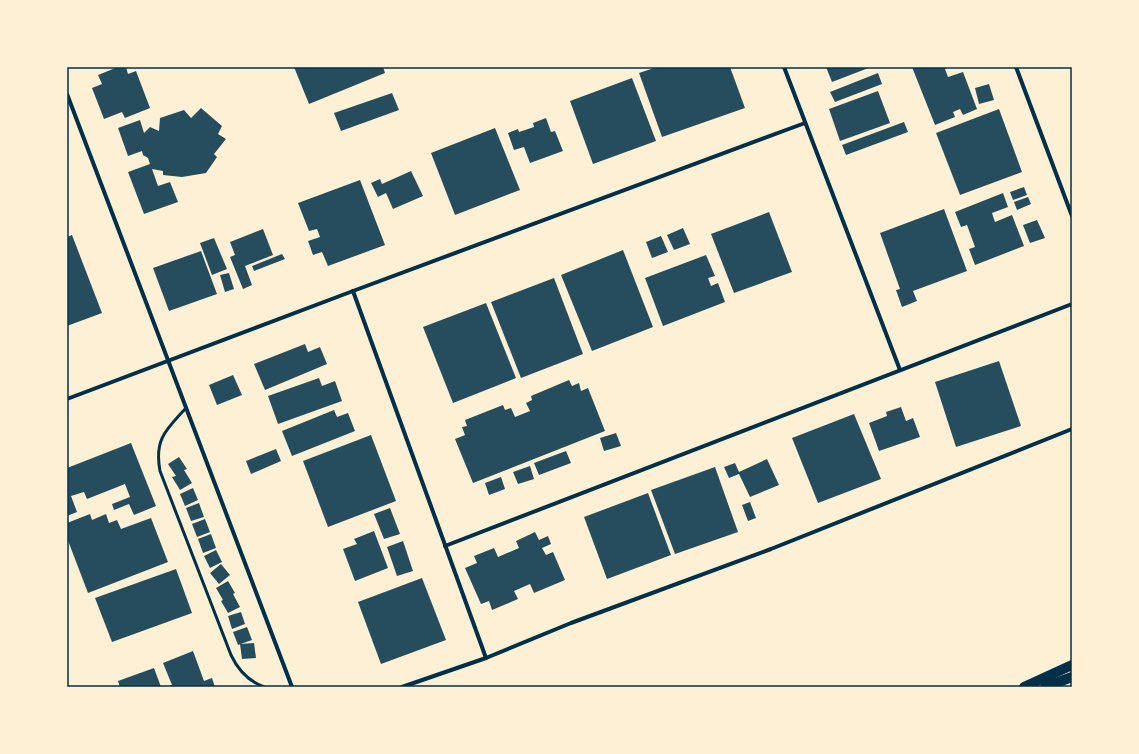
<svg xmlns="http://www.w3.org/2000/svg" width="1139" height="754" viewBox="0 0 1139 754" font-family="'Archivo Narrow',sans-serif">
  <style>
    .building { fill: #264d5e }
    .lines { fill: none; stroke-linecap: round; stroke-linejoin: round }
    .service { stroke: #003049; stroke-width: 3 }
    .minor { stroke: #003049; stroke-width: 4 }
    .primary { stroke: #003049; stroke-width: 10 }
    .neatline { fill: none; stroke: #003049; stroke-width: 1.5 }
  </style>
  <rect width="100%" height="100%" fill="#fdf0d5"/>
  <!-- building -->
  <g class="building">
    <polygon points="118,67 126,67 128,74 136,71 150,108 125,118 122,112 104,119 92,88 102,84 98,75"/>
    <polygon points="294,67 383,67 385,73 309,104"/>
    <polygon points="657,67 730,67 745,108 662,137 639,73"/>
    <polygon points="826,67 871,67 832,82"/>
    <polygon points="912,67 949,67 945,69 948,77 963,72 977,109 963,115 960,109 953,112 955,117 935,125"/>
    <polygon points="878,73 882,84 835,102 830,92"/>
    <polygon points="632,78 656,141 593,164 570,101"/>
    <polygon points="989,84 994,100 979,104 975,88"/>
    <polygon points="878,91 890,123 840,141 829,109"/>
    <polygon points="392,93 399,110 341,131 334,113"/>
    <polygon points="201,108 222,126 218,134 226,139 214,154 217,157 206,173 182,177 163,175 163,171 152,169 158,186 170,182 178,202 144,214 128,172 150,164 148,158 143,155 142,151 128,156 118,128 140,120 144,133 150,127 159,131 160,118 184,110 191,118"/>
    <polygon points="999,109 1022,172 960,195 936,133"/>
    <polygon points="546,118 551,132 555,131 563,151 530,163 524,147 514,150 508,133 518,129 519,132 534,127 533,123"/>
    <polygon points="904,122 908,132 846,155 842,145"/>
    <polygon points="495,128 520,190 455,215 431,153"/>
    <polygon points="411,171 423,196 393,209 386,193 378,197 371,183 380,179 382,184"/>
    <polygon points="360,180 385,245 328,266 322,252 313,255 308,241 320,237 317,229 309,231 298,203"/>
    <polygon points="1024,187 1027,195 1013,200 1010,192"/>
    <polygon points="1003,193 1008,207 992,213 995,222 1012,215 1024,246 975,265 969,249 975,247 967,225 961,227 955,212"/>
    <polygon points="1028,197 1031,204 1017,210 1014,202"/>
    <polygon points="944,209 967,271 913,291 917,301 902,307 896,290 900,289 880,233"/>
    <polygon points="769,212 792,272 734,293 711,234"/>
    <polygon points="1037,220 1045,238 1030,243 1023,225"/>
    <polygon points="683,228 690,244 674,250 667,235"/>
    <polygon points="263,229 273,255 245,266 252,285 243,289 230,257 235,255 230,242"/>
    <polygon points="72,235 102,313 67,326 67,237"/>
    <polygon points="661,236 668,252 652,258 646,242"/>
    <polygon points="214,238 227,269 212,275 200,243"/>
    <polygon points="623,250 653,327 592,351 561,275"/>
    <polygon points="201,251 217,294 169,311 153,268"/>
    <polygon points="282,254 285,259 254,271 252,266"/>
    <polygon points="706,255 715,276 708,278 711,286 718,283 725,302 663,326 645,278"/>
    <polygon points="229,273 234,289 225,292 220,275"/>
    <polygon points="554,278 583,354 521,378 491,302"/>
    <polygon points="486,303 516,378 453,403 423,327"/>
    <polygon points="305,344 308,352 320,347 327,364 265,390 254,364"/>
    <polygon points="999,361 1021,426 956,447 935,382"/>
    <polygon points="233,375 242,395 217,405 209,385"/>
    <polygon points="319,378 322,386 335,381 342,401 278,424 268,396"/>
    <polygon points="569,380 572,386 579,383 581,391 588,388 605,431 473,483 455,439 465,435 462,427 467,426 465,420 503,405 505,410 511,408 515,417 530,411 526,403 532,400 531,396"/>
    <polygon points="901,407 906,421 913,418 920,437 879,451 869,423 887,416 886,412"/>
    <polygon points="334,410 337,417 348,413 355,431 292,456 282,431"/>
    <polygon points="854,414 881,479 818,503 792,438"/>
    <polygon points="616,433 621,446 604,451 600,438"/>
    <polygon points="371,435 396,501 328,527 303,461"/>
    <polygon points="131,443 156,506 134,515 129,504 114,510 112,504 130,497 125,484 87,499 84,492 71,496 77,512 67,516 67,468"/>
    <polygon points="276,449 281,461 251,474 246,461"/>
    <polygon points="566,451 571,463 539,475 534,463"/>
    <polygon points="179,457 187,469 184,470 192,483 180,490 172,477 176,476 168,464"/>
    <polygon points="767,459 779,485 750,497 739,474 729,478 724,467 735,463 739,472"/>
    <polygon points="530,466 534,479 518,484 513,472"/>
    <polygon points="715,467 738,532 675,554 651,490"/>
    <polygon points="501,477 505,489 489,495 485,483"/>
    <polygon points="193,488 198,500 185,506 180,494"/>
    <polygon points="648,493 671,555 607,579 584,517"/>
    <polygon points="750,502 756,518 748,521 742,505"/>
    <polygon points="199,503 204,517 191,521 186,508"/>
    <polygon points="390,508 400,534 384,539 374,514"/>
    <polygon points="90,514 92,520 106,514 109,523 117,520 121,529 151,518 168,562 88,593 67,538 67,523"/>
    <polygon points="205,519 210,532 197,537 192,524"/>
    <polygon points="374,531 388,568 355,581 343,549 357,544 354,539"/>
    <polygon points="535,532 539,540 548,536 551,544 542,548 546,555 553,552 565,580 534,593 530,584 514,591 518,599 492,610 489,601 481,604 465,568 477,563 474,556 494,548 498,557 519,548 516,541"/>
    <polygon points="211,534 216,548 203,553 198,539"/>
    <polygon points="403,541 413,571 397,576 387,547"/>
    <polygon points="216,550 222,562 210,568 204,556"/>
    <polygon points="221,564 230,575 219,584 210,573"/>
    <polygon points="176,569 192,613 112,642 95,598"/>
    <polygon points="422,578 446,640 381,664 358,602"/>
    <polygon points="228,581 235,593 233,594 240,607 228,613 221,601 223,600 216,588"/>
    <polygon points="241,612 245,624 232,629 228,616"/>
    <polygon points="247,627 252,640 238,645 233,632"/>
    <polygon points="254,643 256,658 242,659 240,644"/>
    <polygon points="193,651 204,681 212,678 215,687 166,687 172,685 163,663"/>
    <polygon points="154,668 161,687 120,687 118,681"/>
  </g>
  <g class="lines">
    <!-- service -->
    <path class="service" d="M186,408C166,430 154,439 160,471L231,655C238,670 248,681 264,687"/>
    <!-- minor -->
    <g class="minor">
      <polyline points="784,67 900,370"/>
      <polyline points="1016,67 1072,216"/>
      <polyline points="67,94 292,687"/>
      <polyline points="353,291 486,658"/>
      <polyline points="67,399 353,291 805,123"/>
      <polyline points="445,546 1072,304"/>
      <polyline points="402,687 486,658 571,623 771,549 1072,429"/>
    </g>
    <!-- primary -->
    <g class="primary">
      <polyline points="1024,687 1072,665"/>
      <polyline points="1045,687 1072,677"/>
    </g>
  </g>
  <!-- border -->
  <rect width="1139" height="754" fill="none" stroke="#fdf0d5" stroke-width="136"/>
  <rect x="68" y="68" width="1003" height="618" class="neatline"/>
</svg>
